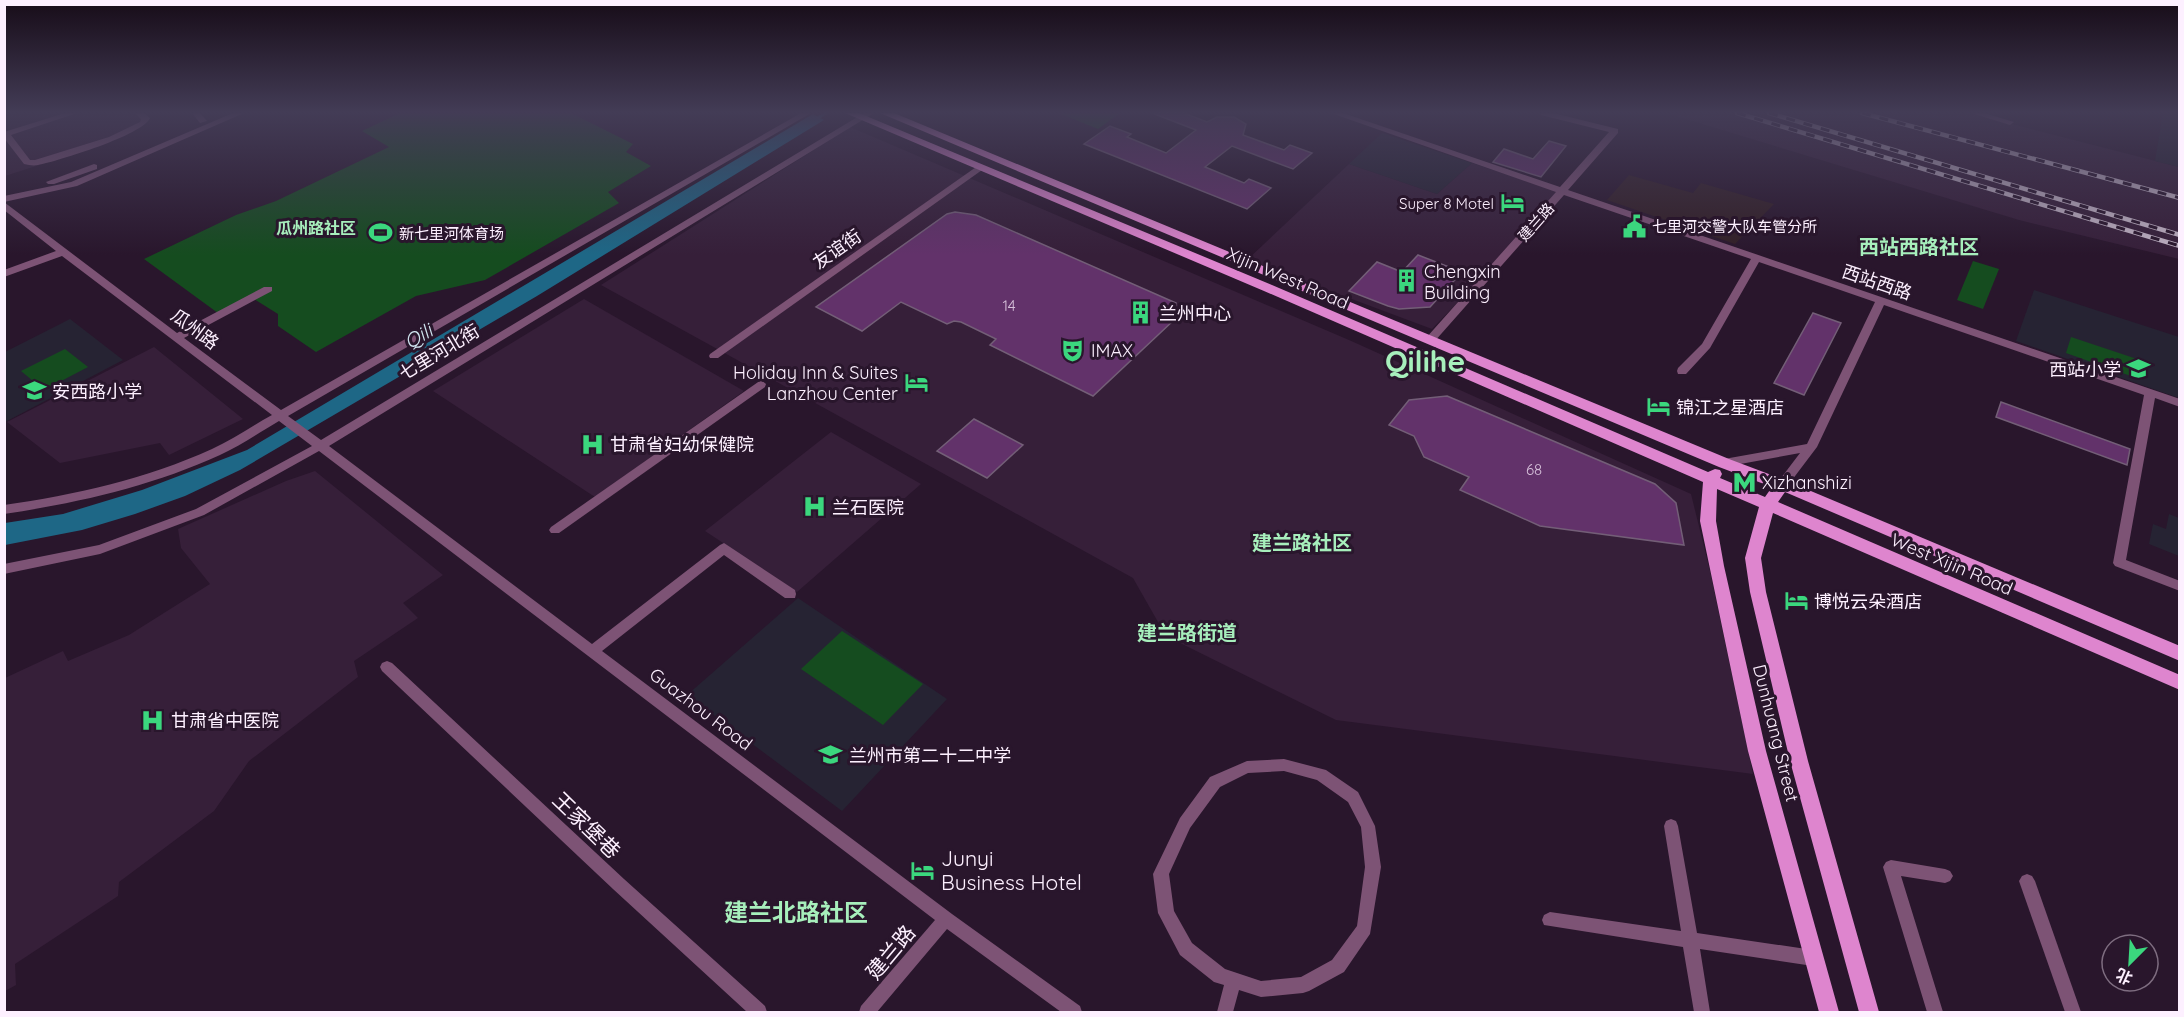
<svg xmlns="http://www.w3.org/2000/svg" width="2184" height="1017" viewBox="0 0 2184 1017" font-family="Quicksand,'Noto Sans SC',sans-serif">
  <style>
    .built { fill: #361f39 }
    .industrial { fill: #321f26 }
    .education { fill: #262333 }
    .green { fill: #154c1f }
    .water { fill: #1e6786 }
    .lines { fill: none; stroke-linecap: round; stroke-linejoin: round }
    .stream { stroke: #1e6786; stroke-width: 3 }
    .building { fill: #62326a; stroke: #735e77; stroke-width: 1.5 }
    .minor { fill: #7d5375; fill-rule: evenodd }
    .major { fill: #de85ce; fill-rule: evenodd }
    .rail-casing { stroke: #c1b3c4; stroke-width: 4.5 }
    .rail { stroke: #29162c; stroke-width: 3; stroke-dasharray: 9; stroke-linecap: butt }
    .labels { text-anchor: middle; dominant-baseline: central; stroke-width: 6; stroke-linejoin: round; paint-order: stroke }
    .far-poi-label { font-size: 15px; fill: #fdf0ff; stroke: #29162c; text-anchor: start }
    .far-street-label { font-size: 15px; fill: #fdf0ff; stroke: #29162c }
    .number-label { font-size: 15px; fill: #d6c0da }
    .far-neighbourhood-label { font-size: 16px; font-weight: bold; fill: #a7efbc; stroke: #29162c }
    .street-label { font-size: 18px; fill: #fdf0ff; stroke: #29162c }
    .poi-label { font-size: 18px; fill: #fdf0ff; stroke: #29162c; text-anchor: start }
    .neighbourhood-label { font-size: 20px; font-weight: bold; fill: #a7efbc; stroke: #29162c }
    .water-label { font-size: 20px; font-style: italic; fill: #d1e6f1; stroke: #29162c }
    .near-street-label { font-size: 21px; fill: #fdf0ff; stroke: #29162c }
    .near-poi-label { font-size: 21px; fill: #fdf0ff; stroke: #29162c; text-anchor: start }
    .near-neighbourhood-label { font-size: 24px; font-weight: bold; fill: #a7efbc; stroke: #29162c }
    .town-label { font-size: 30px; font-weight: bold; fill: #a7efbc; stroke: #29162c }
  </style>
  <rect width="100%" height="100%" fill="#29162c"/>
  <!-- built -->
  <g class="built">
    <polygon points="5,113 149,113 148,121 105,144 5,176"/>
    <polygon points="1666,113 1969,113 2179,167 2179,259 2019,220"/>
    <polygon points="850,127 1349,340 1691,494 1710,571 1753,774 1336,720 1166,636 1133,578 601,285"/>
    <polygon points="1472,163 1563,193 1432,329 1247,260 1349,164 1437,194"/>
    <polygon points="584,299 744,391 595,497 433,391"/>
    <polygon points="154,347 243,419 169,455 160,443 60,463 7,422"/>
    <polygon points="831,432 921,484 797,592 705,531"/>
    <polygon points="315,471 443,575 403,603 418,618 354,661 358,677 249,761 214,811 119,882 118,896 15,964 16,985 5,991 5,678 63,651 68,661 129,635 210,584 181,548 178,529 286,481"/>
  </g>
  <!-- industrial -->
  <polygon class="industrial" points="1629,175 1693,193 1701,183 1774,204 1735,244 1607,200"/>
  <!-- education -->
  <g class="education">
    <polygon points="2163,113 2179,113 2179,167 2155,161"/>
    <polygon points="1382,133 1472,163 1437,194 1349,164"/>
    <polygon points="2034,290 2179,337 2179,398 2016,341"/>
    <polygon points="70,319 123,360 5,422 5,352"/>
    <polygon points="2169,514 2179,518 2179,556 2149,544 2153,524 2166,529"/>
    <polygon points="798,598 947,699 842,811 687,695"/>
  </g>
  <!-- green -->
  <g class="green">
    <polygon points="400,113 571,113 633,144 626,152 651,166 608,192 619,203 485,280 416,296 316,352 278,326 278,314 254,299 222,316 144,259 236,215 276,201 389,147 362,131"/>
    <polygon points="1064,113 1120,113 1098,129 1061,114"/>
    <polygon points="1973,261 1999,269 1983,309 1957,300"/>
    <polygon points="2071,337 2146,362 2142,380 2066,353"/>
    <polygon points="65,349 88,367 44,390 21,371"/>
    <polygon points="842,631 923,684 883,725 801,669"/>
  </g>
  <!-- water -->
  <polygon class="water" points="813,114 824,120 537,296 240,470 185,496 135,514 82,530 5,545 5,523 63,514 142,490 247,450"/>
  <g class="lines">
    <!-- stream -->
    <polyline class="stream" points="816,119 826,113"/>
  </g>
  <!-- building -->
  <g class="building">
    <polygon points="1152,113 1184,113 1207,122 1217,117 1234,117 1246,124 1243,135 1284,150 1290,145 1312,153 1293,169 1232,146 1205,167 1244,183 1249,179 1271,188 1247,209 1084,144 1110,126 1131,134 1127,137 1166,153 1196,130"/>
    <polygon points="1549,141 1566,146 1541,177 1493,162 1504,149 1533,159"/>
    <polygon points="955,212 976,215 1176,303 1174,320 1093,396 990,345 996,339 961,322 954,321 947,324 901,302 862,331 816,307 947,214"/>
    <polygon points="1418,255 1462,272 1430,307 1399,309 1388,306 1349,291 1377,262 1402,272"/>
    <polygon points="1813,313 1841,323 1804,395 1774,383"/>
    <polygon points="1447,396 1655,484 1676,503 1684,545 1540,526 1460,490 1469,477 1424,457 1414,436 1389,425 1409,400"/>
    <polygon points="2001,402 2130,449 2127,465 1996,417"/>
    <polygon points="974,419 1023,445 987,478 937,451"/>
  </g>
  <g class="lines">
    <!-- minor -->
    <g class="minor">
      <path d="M65,113H77L11,135L30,160H35L109,137L140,122L141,119L135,113H144L150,118C143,135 58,161 38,165C33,166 29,165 24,164L4,138V132Z"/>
      <polygon points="192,113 200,113 207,121 200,123"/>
      <polygon points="233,113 244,113 77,186 4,202 4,196 71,182"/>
      <path d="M801,113H811L288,416L321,440L864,113H874L329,446L592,644L720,545L724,543L795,590L796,594L795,598H785L724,555L602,651L952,914L1080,1006L1082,1012H1061L947,929L877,1012H859L861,1006L935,920L319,451L204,515L100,554L4,574V564L99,545L196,509L312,446L279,421C260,432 240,446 220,455C152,486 78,503 4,514V505C75,495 146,479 212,449C232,440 252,426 272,415L62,256L4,277V270L56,251L4,210V202L177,333L264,287H272V291L184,338L281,410Z"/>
      <polygon points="1331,113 1343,113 1560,187 1609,132 1541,115 1540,113 1553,113 1618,129 1618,133 1568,190 2180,399 2180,407 2155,398 2126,560 2180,581 2180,591 2115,566 2113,563 2144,395 1884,305 1817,447 1786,488 1778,488 1776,485 1778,482 1800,453 1724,467 1718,463 1724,459 1807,444 1875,302 1759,262 1710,348 1686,374 1678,374 1677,371 1678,368 1702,344 1751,259 1564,195 1434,342 1426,342 1425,340 1426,338 1556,192"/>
      <polygon points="1971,113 1984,113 2014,122 2010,125"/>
      <polygon points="94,164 97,165 97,169 54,184 48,184 46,182"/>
      <polygon points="979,165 982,166 982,170 718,358 710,358 709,356 710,354"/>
      <polygon points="761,380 766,384 765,387 559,533 551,533 549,530 551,527"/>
      <polygon points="387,661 392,663 624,879 765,1006 767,1012 747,1012 613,889 382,671 380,667 382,663"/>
      <path d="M1284,759L1326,770L1358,792L1375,826L1381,867L1370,934L1344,972L1309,991L1303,993L1261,997L1239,990L1233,1012H1217L1224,985L1214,982L1180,955L1158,913L1153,874L1180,818L1210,777L1247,761ZM1284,771L1317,780L1348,802L1361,827L1365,867L1357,926L1332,960L1301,977L1261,981L1225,969L1192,943L1174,911L1169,874L1190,828L1220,787L1248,773Z"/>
      <polygon points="1671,819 1676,821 1678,826 1697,933 1813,950 1819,952 1821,958 1819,964 1813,966 1700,949 1710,1012 1694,1012 1683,947 1544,925 1542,920 1544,915 1550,912 1681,931 1664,826 1666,821"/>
      <polygon points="1891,860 1945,869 1950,871 1953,876 1950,881 1945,883 1901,876 1943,1012 1927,1012 1883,867 1886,862"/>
      <polygon points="2027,874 2032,876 2035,881 2081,1012 2065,1012 2019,881 2022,876"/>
    </g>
    <!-- major -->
    <polygon class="major" points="845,113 859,113 1272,285 1708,472 1715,469 1720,470 1722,474 1720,478 1765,497 1772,487 1719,467 880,113 894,113 1729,459 1787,481 2180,646 2180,661 1785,492 1778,502 2180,675 2180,690 1773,513 1761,558 1766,592 1808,761 1879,1012 1859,1012 1790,761 1750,592 1745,558 1759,507 1717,489 1716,521 1724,566 1766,751 1839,1012 1819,1012 1748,751 1700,521 1703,482 1264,291"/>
    <defs>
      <g id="rail">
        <polyline points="1737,113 2180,246"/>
        <polyline points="1769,113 2180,235"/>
        <polyline points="1862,113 2180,198"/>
      </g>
    </defs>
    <!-- rail casing -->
    <use href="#rail" class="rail-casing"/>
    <!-- rail -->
    <use href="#rail" class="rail"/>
  </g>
  <!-- sky -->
  <linearGradient id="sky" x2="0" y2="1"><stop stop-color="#170c18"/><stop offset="0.44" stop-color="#433c56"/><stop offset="1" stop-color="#433c56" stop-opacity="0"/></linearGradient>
  <rect width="2184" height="255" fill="url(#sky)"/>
  <!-- icons -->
  <defs>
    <symbol id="hotel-bare" viewBox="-9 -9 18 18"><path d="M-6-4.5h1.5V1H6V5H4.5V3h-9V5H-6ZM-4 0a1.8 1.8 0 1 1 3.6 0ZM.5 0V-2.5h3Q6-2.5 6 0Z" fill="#3bd77e" stroke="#29162c" stroke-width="2.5" paint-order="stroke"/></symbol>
    <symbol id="civic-bare" viewBox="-9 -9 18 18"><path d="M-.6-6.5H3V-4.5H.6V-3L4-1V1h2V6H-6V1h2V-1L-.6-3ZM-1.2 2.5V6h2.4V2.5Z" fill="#3bd77e" stroke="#29162c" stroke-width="2.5" paint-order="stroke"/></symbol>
    <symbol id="stadium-bare" viewBox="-9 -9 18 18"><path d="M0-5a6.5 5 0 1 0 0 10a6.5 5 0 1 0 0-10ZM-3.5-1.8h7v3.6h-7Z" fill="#3bd77e" stroke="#29162c" stroke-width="2.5" paint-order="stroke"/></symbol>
    <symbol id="building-bare" viewBox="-9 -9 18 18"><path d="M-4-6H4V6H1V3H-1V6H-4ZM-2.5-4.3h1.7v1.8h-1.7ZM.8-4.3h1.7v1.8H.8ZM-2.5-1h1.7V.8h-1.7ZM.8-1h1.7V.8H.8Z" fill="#3bd77e" stroke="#29162c" stroke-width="2.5" paint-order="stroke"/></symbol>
    <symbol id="theatre-bare" viewBox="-9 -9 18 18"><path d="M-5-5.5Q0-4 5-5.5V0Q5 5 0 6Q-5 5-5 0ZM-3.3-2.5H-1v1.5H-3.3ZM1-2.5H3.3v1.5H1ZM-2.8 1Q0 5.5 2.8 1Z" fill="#3bd77e" stroke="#29162c" stroke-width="2.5" paint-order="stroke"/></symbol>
    <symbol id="school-bare" viewBox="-9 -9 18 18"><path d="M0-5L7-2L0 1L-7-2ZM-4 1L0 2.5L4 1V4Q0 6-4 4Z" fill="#3bd77e" stroke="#29162c" stroke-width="2.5" paint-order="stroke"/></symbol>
    <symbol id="hospital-bare" viewBox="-9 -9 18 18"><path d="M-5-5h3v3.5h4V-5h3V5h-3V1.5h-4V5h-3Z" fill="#3bd77e" stroke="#29162c" stroke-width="2.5" paint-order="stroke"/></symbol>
    <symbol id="metro-bare" viewBox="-9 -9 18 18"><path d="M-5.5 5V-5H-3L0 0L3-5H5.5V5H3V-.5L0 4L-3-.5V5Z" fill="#3bd77e" stroke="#29162c" stroke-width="2.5" paint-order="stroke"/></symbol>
  </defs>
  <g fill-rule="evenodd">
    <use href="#hotel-bare" x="1496" y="186" width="33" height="33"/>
    <use href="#civic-bare" x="1618" y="210" width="33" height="33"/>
    <use href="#stadium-bare" x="364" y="216" width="33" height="33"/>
    <use href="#building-bare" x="1390" y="264" width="33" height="33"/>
    <use href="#building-bare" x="1124" y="296" width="33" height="33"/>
    <use href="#theatre-bare" x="1056" y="334" width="33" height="33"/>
    <use href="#school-bare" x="2122" y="352" width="33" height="33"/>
    <use href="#hotel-bare" x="900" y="366" width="33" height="33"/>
    <use href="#school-bare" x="18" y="374" width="33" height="33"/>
    <use href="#hotel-bare" x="1642" y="390" width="33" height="33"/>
    <use href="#hospital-bare" x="576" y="428" width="33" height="33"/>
    <use href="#metro-bare" x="1728" y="466" width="33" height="33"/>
    <use href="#hospital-bare" x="798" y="490" width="33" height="33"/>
    <use href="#hotel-bare" x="1780" y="584" width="33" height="33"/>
    <use href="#hospital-bare" x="136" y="704" width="33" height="33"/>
    <use href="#school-bare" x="814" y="738" width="33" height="33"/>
    <use href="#hotel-bare" x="906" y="854" width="33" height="33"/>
  </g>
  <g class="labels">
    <!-- far-poi labels -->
    <g class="far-poi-label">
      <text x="1494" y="203" text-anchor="end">Super 8 Motel</text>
      <text x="1652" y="226">七里河交警大队车管分所</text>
      <text x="399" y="233">新七里河体育场</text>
    </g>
    <!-- far-street labels -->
    <g class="far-street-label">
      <text transform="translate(1536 222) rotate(-48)">建兰路</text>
    </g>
    <!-- number labels -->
    <g class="number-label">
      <text x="1009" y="305">14</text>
      <text x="1534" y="469">68</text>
    </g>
    <!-- far-neighbourhood labels -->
    <g class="far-neighbourhood-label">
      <text x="316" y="228">瓜州路社区</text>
    </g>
    <!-- street labels -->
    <g class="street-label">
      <text transform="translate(837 249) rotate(-35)">友谊街</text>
      <text transform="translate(1288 278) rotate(23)">Xijin West Road</text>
      <text transform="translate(1877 282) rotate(19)">西站西路</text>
      <text transform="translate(195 329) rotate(37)">瓜州路</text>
      <text transform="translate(439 352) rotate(-31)">七里河北街</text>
      <text transform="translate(1952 564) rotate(23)">West Xijin Road</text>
      <text transform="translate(701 709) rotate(37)">Guazhou Road</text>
      <text transform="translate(1776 733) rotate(76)">Dunhuang Street</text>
    </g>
    <!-- poi labels -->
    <g class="poi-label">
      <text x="1424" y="271">Chengxin<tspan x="1424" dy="21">Building</tspan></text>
      <text x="1159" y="313">兰州中心</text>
      <text x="1091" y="350">IMAX</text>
      <text x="2121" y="369" text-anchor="end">西站小学</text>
      <text x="898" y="372" text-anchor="end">Holiday Inn &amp; Suites<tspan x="898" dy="21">Lanzhou Center</tspan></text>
      <text x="52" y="391">安西路小学</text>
      <text x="1676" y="407">锦江之星酒店</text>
      <text x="610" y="444">甘肃省妇幼保健院</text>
      <text x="1762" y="482">Xizhanshizi</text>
      <text x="832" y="507">兰石医院</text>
      <text x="1814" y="601">博悦云朵酒店</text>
      <text x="171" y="720">甘肃省中医院</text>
      <text x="849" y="755">兰州市第二十二中学</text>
    </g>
    <!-- neighbourhood labels -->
    <g class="neighbourhood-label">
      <text x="1919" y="246">西站西路社区</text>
      <text x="1302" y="542">建兰路社区</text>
      <text x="1187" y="632">建兰路街道</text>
    </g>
    <!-- water labels -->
    <g class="water-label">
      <text transform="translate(418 336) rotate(-31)">Qili</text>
    </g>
    <!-- near-street labels -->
    <g class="near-street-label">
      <text transform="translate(587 825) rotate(44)">王家堡巷</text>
      <text transform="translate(890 952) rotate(-50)">建兰路</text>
    </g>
    <!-- near-poi labels -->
    <g class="near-poi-label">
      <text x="941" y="858">Junyi<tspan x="941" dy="24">Business Hotel</tspan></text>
    </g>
    <!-- near-neighbourhood labels -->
    <g class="near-neighbourhood-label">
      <text x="796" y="912">建兰北路社区</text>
    </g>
    <!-- town labels -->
    <g class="town-label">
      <text x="1425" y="361">Qilihe</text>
    </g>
  </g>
  <!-- border -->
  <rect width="2184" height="1017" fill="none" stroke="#fdf0ff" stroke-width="12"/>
  <!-- north arrow -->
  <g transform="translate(2130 963) rotate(204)"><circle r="28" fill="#29162c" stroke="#7e6d80" stroke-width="1.5"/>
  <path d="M0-4.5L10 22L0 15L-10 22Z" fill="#3bd77e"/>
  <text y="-9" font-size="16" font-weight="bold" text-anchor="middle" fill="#fdf0ff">北</text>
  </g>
</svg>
